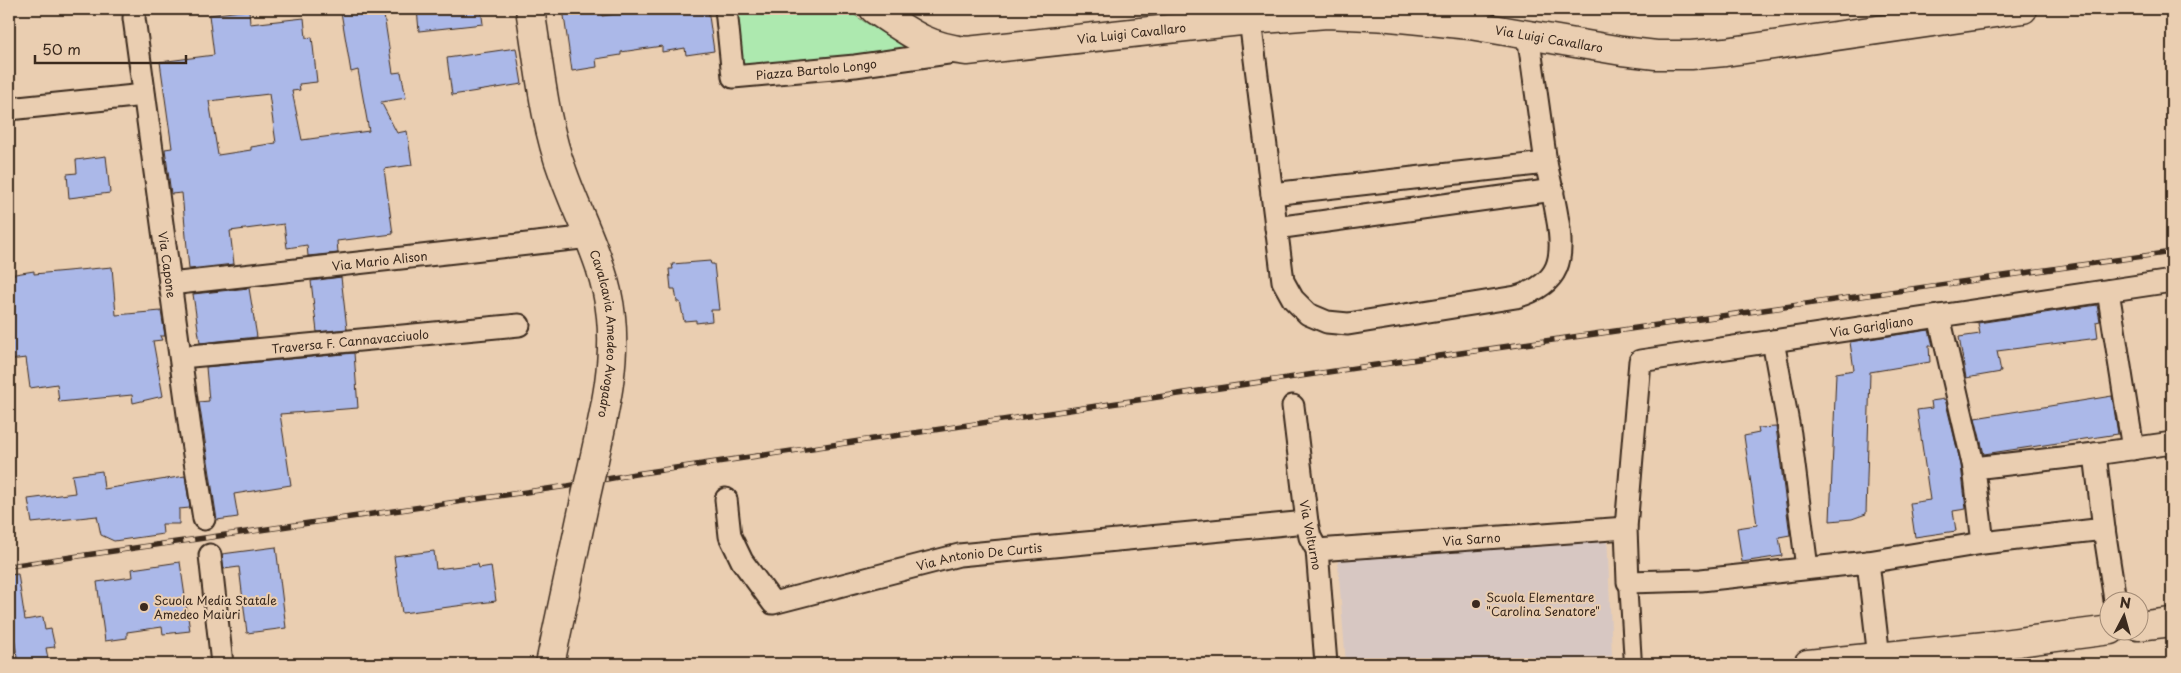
<svg xmlns="http://www.w3.org/2000/svg" width="2181" height="673" viewBox="0 0 2181 673" font-family="'Playpen Sans',sans-serif">
  <style>
    .built { fill: #d7c7c2 }
    .green { fill: #ade9af; stroke: #748a66 }
    .building { fill: #abb8e8; stroke: #3b2a1e; fill-rule: evenodd }
    .lines { fill: none; stroke-linecap: round; stroke-linejoin: round }
    .pedestrian-casing { stroke: #3b2a1e; stroke-width: 20 }
    .minor-casing { stroke: #3b2a1e; stroke-width: 25 }
    .tertiary-casing { stroke: #3b2a1e; stroke-width: 31 }
    .primary-casing { stroke: #3b2a1e; stroke-width: 31 }
    .pedestrian { stroke: #eaceb1; stroke-width: 16 }
    .minor { stroke: #eaceb1; stroke-width: 21 }
    .tertiary { stroke: #eaceb1; stroke-width: 28 }
    .primary { stroke: #eaceb1; stroke-width: 28 }
    .rail-casing { stroke: #3b2a1e; stroke-width: 5.5 }
    .rail { stroke: #eaceb1; stroke-width: 4; stroke-dasharray: 11; stroke-linecap: butt }
    .tertiary-bridge-casing { stroke: #3b2a1e; stroke-width: 31; stroke-linecap: butt }
    .tertiary-bridge { stroke: #eaceb1; stroke-width: 28 }
    .poi-dot { fill: #3b2a1e; stroke: #eaceb1; stroke-width: 2 }
    .labels { text-anchor: middle; dominant-baseline: central; stroke-width: 4; stroke-linejoin: round; paint-order: stroke }
    .street-label { font-size: 12px; fill: #3b2a1e; stroke: #eaceb1 }
    .poi-label { font-size: 12px; fill: #3b2a1e; stroke: #eaceb1; text-anchor: start }
  </style>
  <rect width="100%" height="100%" fill="#eaceb1"/>
  <filter id="ink" filterUnits="userSpaceOnUse"><feTurbulence type="fractalNoise" baseFrequency=".02" numOctaves="2"/><feDisplacementMap in="SourceGraphic" scale="10" xChannelSelector="R" yChannelSelector="G"/><feConvolveMatrix kernelMatrix="1 2 1 2 8 2 1 2 1" color-interpolation-filters="sRGB"/></filter>
  <g filter="url(#ink)">
    <!-- built -->
    <polygon class="built" points="1607,531 1612,656 1520,664 1346,664 1337,552"/>
    <!-- green -->
    <polygon class="green" points="733,9 845,9 907,49 739,67"/>
    <!-- building -->
    <g class="building">
      <path d="M360,9H383L393,73L401,72L406,98L381,102L397,133L407,131L412,165L384,169L393,234L337,241L338,253L308,256L307,245L287,248L284,224L230,231L234,264L189,269L182,193L171,194L165,149L172,148L160,62L214,55L209,15L249,10L250,24L304,18L306,38L312,37L317,82L299,84L300,90L292,91L302,140L369,131L358,70L351,72L341,12ZM269,94L276,143L251,147V150L218,155L209,101Z"/>
      <polygon points="417,9 481,9 483,24 419,31"/>
      <polygon points="563,9 601,9 602,16 652,9 708,9 714,51 686,55 685,48 662,52 662,46 621,52 621,55 596,59 597,67 572,71"/>
      <polygon points="516,48 522,84 452,95 447,58"/>
      <polygon points="106,156 110,193 69,198 67,174 77,173 76,160"/>
      <polygon points="710,261 711,264 714,264 719,310 711,310 712,321 696,323 696,320 684,321 680,302 677,302 675,289 671,289 669,269 673,269 672,264"/>
      <polygon points="112,267 116,315 161,311 165,336 160,336 162,340 153,341 163,396 133,403 132,395 59,402 57,384 30,388 26,358 9,360 9,275 34,271 34,274"/>
      <polygon points="341,277 347,329 317,332 311,281"/>
      <polygon points="249,288 257,337 200,343 193,294"/>
      <polygon points="2097,305 2100,321 2096,322 2098,338 1997,351 2001,372 1966,378 1959,337 1980,334 1978,323"/>
      <polygon points="1929,330 1933,346 1929,346 1930,362 1870,372 1866,514 1852,519 1830,521 1836,373 1854,370 1850,342"/>
      <polygon points="354,353 358,408 280,414 291,485 234,494 238,517 217,520 199,402 209,401 206,367"/>
      <polygon points="2112,396 2118,434 1984,454 1975,418"/>
      <polygon points="1945,399 1961,465 1966,509 1953,511 1956,531 1915,537 1910,503 1930,500 1917,410 1932,408 1931,401"/>
      <polygon points="1776,427 1790,535 1779,537 1782,556 1742,562 1737,528 1757,525 1744,436 1759,433 1758,428"/>
      <polygon points="102,471 104,489 185,476 190,508 179,509 179,524 162,524 163,534 114,541 101,535 97,516 32,523 28,499 75,493 72,475"/>
      <polygon points="276,547 286,628 247,633 239,567 224,569 222,554"/>
      <polygon points="434,551 436,569 478,564 479,568 491,566 496,601 402,613 394,556"/>
      <polygon points="180,562 190,631 163,634 162,627 127,632 127,638 105,641 97,582 133,577 132,569"/>
      <polygon points="18,574 25,620 43,617 45,630 51,629 55,647 46,648 49,664 18,664 12,622 9,622 9,575"/>
    </g>
    <g class="lines">
      <defs>
        <polyline id="pedestrian" points="1628,582 1633,664"/>
        <g id="minor">
          <path id="s1" d="M135,9L134,18L190,429L204,519"/>
          <path id="s2" d="M726,9L733,77L855,66L955,52"/>
          <polyline points="1250,20 1272,194 1546,163 1528,34"/>
          <polyline points="9,109 144,95"/>
          <path d="M1272,194L1283,281L1293,299L1308,314L1327,322L1348,324L1516,297C1561,284 1565,258 1557,216C1554,198 1550,181 1546,163"/>
          <polyline points="1276,228 1553,190"/>
          <path id="s3" d="M170,284L590,237"/>
          <polyline points="2108,291 2133,449"/>
          <polyline points="1939,316 1974,468"/>
          <polyline points="1773,341 1790,434 1807,568"/>
          <path id="s4" d="M181,357L519,325"/>
          <polyline points="1293,406 1307,522 1310,537 1317,550 1326,664"/>
          <polyline points="2095,454 2172,443"/>
          <path id="s5" d="M726,499L730,536L742,561L773,603L959,555L1307,522"/>
          <polyline points="2104,529 2115,600"/>
          <path id="s6" d="M1983,543L1974,468L2095,454L2104,529L1983,543L1868,562L1701,580L1628,582L1626,528L1640,361L2172,281"/>
          <path id="s7" d="M1317,550L1626,528"/>
          <polyline points="210,555 222,664"/>
          <polyline points="1868,562 1879,658"/>
        </g>
        <g id="tertiary">
          <path id="s8" d="M530,9C539,62 544,123 563,173C580,221 606,265 611,317C616,365 604,413 594,460"/>
          <path id="s9" d="M874,9C907,31 926,47 967,51L1250,20L1327,14L1390,17L1470,25L1622,51L1656,55H1691L1725,52L2023,9"/>
          <polyline points="550,664 585,500"/>
        </g>
        <g id="primary">
          <polyline points="2138,626 2172,622"/>
          <polyline points="1808,664 1995,645 2111,630"/>
        </g>
      </defs>
      <!-- pedestrian casing -->
      <use href="#pedestrian" class="pedestrian-casing"/>
      <!-- minor casing -->
      <use href="#minor" class="minor-casing"/>
      <!-- tertiary casing -->
      <use href="#tertiary" class="tertiary-casing"/>
      <!-- primary casing -->
      <use href="#primary" class="primary-casing"/>
      <!-- pedestrian -->
      <use href="#pedestrian" class="pedestrian"/>
      <!-- minor -->
      <use href="#minor" class="minor"/>
      <!-- tertiary -->
      <use href="#tertiary" class="tertiary"/>
      <!-- primary -->
      <use href="#primary" class="primary"/>
      <defs>
        <polyline id="rail" points="9,566 568,486 635,474 1362,367 2172,252"/>
      </defs>
      <!-- rail casing -->
      <use href="#rail" class="rail-casing"/>
      <!-- rail -->
      <use href="#rail" class="rail"/>
      <defs>
        <polyline id="tertiary-bridge" points="585,500 594,460"/>
      </defs>
      <!-- tertiary-bridge casing -->
      <use href="#tertiary-bridge" class="tertiary-bridge-casing"/>
      <!-- tertiary-bridge -->
      <use href="#tertiary-bridge" class="tertiary-bridge"/>
    </g>
  </g>
  <!-- markers -->
  <g class="poi-dot">
    <circle cx="1476" cy="604" r="5"/>
    <circle cx="144" cy="607" r="5"/>
  </g>
  <g class="labels">
    <!-- street labels -->
    <g class="street-label">
      <text stroke="none"><textPath href="#s9" startOffset="269">Via Luigi Cavallaro</textPath></text>
      <text stroke="none"><textPath href="#s9" startOffset="689">Via Luigi Cavallaro</textPath></text>
      <text stroke="none"><textPath href="#s2" startOffset="152">Piazza Bartolo Longo</textPath></text>
      <text stroke="none"><textPath href="#s3" startOffset="211">Via Mario Alison</textPath></text>
      <text stroke="none"><textPath href="#s1" startOffset="258">Via Capone</textPath></text>
      <text stroke="none"><textPath href="#s6" startOffset="1208">Via Garigliano</textPath></text>
      <text stroke="none"><textPath href="#s8" startOffset="336">Cavalcavia Amedeo Avogadro</textPath></text>
      <text stroke="none"><textPath href="#s4" startOffset="170">Traversa F. Cannavacciuolo</textPath></text>
      <text transform="translate(1311 535) rotate(79)">Via Volturno</text>
      <text stroke="none"><textPath href="#s7" startOffset="155">Via Sarno</textPath></text>
      <text stroke="none"><textPath href="#s5" startOffset="329">Via Antonio De Curtis</textPath></text>
    </g>
    <!-- poi labels -->
    <g class="poi-label">
      <text x="1486" y="597">Scuola Elementare<tspan x="1486" dy="14">"Carolina Senatore"</tspan></text>
      <text x="154" y="600">Scuola Media Statale<tspan x="154" dy="14">Amedeo Maiuri</tspan></text>
    </g>
  </g>
  <!-- margin -->
  <rect width="2181" height="673" fill="none" stroke="#eaceb1" stroke-width="30"/>
  <rect x="15" y="15" width="2151" height="643" fill="none" stroke="#3b2a1e" stroke-width="2" filter="url(#ink)"/>
  <!-- north arrow -->
  <g transform="translate(2124 616) rotate(6)"><circle r="24" fill="#eaceb1" stroke="#a48c76"/>
  <path d="M0-4L9 19L0 12L-9 19Z" fill="#3b2a1e"/>
  <text y="-8" font-size="14" font-weight="bold" text-anchor="middle" fill="#3b2a1e">N</text>
  </g>
  <!-- scale -->
  <path d="M35 55v8h151v-8" fill="none" stroke="#3b2a1e" stroke-width="2.5"/>
  <text x="42" y="55" font-size="15" fill="#3b2a1e" stroke="#eaceb1" stroke-width="4" paint-order="stroke">50 m</text>
</svg>
